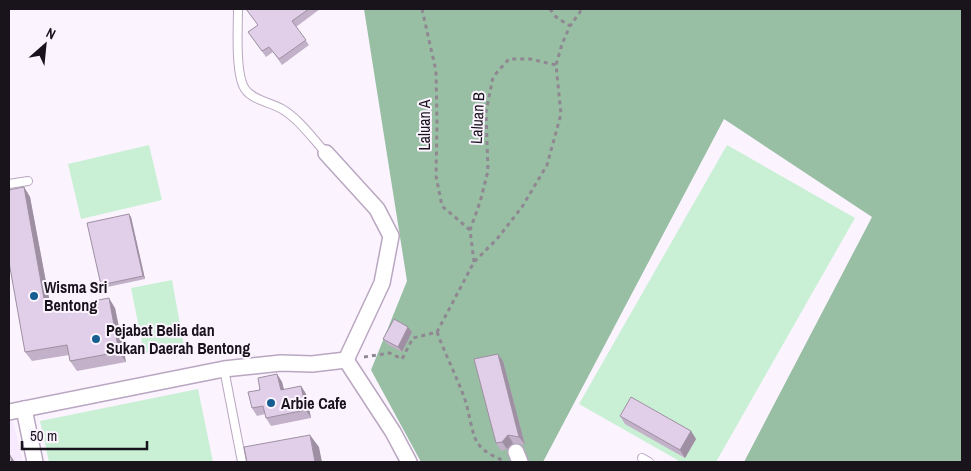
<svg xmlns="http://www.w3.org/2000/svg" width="971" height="471" viewBox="0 0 971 471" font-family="'Archivo Narrow',sans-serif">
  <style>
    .built { fill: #f8eafe }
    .green { fill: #c9f0d4 }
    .forest { fill: #98bea3 }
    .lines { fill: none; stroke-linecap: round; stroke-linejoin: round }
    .lane-casing { stroke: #b9a7c1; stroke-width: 10 }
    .street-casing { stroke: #b9a7c1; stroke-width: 18 }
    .path { stroke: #8f8892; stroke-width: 3; stroke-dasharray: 4 4; stroke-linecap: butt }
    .lane { stroke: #fff; stroke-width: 8 }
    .street { stroke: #fff; stroke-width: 15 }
    .wall { fill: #c2b1c8 }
    .shaded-wall { fill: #9e90a2 }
    .building { fill: #e1cee8; stroke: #9e90a2 }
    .poi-dot { fill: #165e92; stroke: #fbf4ff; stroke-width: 2 }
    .labels { text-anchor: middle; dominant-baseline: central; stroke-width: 4; stroke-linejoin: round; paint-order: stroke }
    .street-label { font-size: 16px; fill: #19131c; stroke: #fbf4ff }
    .poi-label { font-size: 16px; font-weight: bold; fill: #19131c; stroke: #fbf4ff; text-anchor: start }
  </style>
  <rect width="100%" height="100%" fill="#fbf4ff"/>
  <!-- built -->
  <polygon class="built" points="13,421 23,462 9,462 9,422"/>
  <!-- green -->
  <g class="green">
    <polygon points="149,145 162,200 81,219 68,164"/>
    <polygon points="727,145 855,218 716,462 681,462 579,404"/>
    <polygon points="172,280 184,346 144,353 131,288"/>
    <polygon points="198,389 213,462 49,462 40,421"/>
  </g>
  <!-- forest -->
  <polygon class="forest" points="364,9 962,9 962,462 744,462 872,217 724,119 543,462 421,462 371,370 407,281"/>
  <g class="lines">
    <defs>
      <g id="lane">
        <path d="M238,9C238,28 235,74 245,89C252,100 272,103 282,109C299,119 313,139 326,153"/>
        <polyline points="9,184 28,181"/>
        <polyline points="224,369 242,462"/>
        <polyline points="642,458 649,462"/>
      </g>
      <g id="street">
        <polyline points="326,153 377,209 391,236 382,283 346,360"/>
        <polyline points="346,360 393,432 409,462"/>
        <polyline points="24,409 35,462"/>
        <polyline points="9,412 224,369 281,363 312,364 346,360"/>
        <polyline points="516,452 520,462"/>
      </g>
    </defs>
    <!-- lane casing -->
    <use href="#lane" class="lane-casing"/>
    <!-- street casing -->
    <use href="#street" class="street-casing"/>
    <!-- path -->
    <g class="path">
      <polyline points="422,9 436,71 437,123 436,176 442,206 470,230"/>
      <polyline points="550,9 556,17 570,26"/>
      <polyline points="474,262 470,230 480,202 488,171 486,112 493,77 509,59 530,59 556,65"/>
      <path d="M437,332C445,354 456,375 464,397C469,409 471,432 477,442C482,451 493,456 502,460"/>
      <polyline points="364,357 390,353 402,359 413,338 437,332 474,262 497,239 522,207 547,165 561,114 556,65 562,44 570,26 582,9"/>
    </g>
    <!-- lane -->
    <use href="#lane" class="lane"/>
    <!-- street -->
    <use href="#street" class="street"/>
  </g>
  <!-- wall -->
  <g class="wall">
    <polygon points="246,9 320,9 296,27 309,45 282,65 273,52 266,57 248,32 258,25"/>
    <polygon points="24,187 30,197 51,309 115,308 126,362 77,371 70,361 69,355 32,361 25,352"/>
    <polygon points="131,217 145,279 103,288 101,285"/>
    <polygon points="408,327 412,332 402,352 387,344 383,339"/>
    <polygon points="503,361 525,445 513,443 507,449 501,451 496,443"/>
    <polygon points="277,374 282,382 284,390 301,386 306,394 311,418 271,426 266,418 265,414 257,416 252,408 260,390"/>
    <polygon points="620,416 691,431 696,439 685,458 625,424"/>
  </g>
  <!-- shaded-wall -->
  <g class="shaded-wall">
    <polygon points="24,187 30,197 53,319 46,310"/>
    <polygon points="129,214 131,217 145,279 143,276"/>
    <polygon points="109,298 115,308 126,362 119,352"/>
    <polygon points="408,327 412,332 402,352 398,347"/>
    <polygon points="498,354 503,361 525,445 519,437"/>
    <polygon points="277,374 282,382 286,398 281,390"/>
    <polygon points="301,386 306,394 311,418 306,410"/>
    <polygon points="691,431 696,439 685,458 680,450"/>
    <polygon points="310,435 319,447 322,462 315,462"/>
    <polygon points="508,435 513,443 507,449 502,442"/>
    <polygon points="10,455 15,462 12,462"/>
  </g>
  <!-- building -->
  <g class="building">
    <polygon points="246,9 309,9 292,21 306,40 279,59 269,47 262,51 248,32 258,25"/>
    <polygon points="24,187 46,310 109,298 119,352 70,361 67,345 25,352 9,262 9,190"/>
    <polygon points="129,214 143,276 101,285 87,223"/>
    <polygon points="394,319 408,327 398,347 383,339"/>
    <polygon points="498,354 519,437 508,435 502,442 496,443 474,359"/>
    <polygon points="277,374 281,390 301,386 306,410 266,418 263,406 252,408 248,392 260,390 258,378"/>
    <polygon points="631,397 691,431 680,450 620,416"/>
    <polygon points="310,435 315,462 247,462 244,447"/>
    <polygon points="10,455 12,462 9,462 9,456"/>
  </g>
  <!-- markers -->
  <g class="poi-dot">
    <circle cx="34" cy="296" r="5"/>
    <circle cx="96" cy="339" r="5"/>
    <circle cx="271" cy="403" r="5"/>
  </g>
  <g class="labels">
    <!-- street labels -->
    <g class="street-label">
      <text transform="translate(477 118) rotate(-87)">Laluan B</text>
      <text transform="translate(424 125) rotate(-90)">Laluan A</text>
    </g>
    <!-- poi labels -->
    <g class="poi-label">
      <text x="44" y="287">Wisma Sri<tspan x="44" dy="18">Bentong</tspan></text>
      <text x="106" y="330">Pejabat Belia dan<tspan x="106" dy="18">Sukan Daerah Bentong</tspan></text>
      <text x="281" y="403">Arbie Cafe</text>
    </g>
  </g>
  <!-- border -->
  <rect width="971" height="471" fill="none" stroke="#19131c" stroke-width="20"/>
  <!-- north arrow -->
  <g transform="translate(45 45) rotate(27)" stroke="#fbf4ff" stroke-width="4" paint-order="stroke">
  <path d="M0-4L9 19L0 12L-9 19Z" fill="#19131c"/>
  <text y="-8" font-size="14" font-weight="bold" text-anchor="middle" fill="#19131c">N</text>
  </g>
  <!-- scale -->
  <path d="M22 441v8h125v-8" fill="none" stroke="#19131c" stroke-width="2.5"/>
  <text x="30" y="441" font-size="15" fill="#19131c" stroke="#fbf4ff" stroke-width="4" paint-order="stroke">50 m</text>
</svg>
